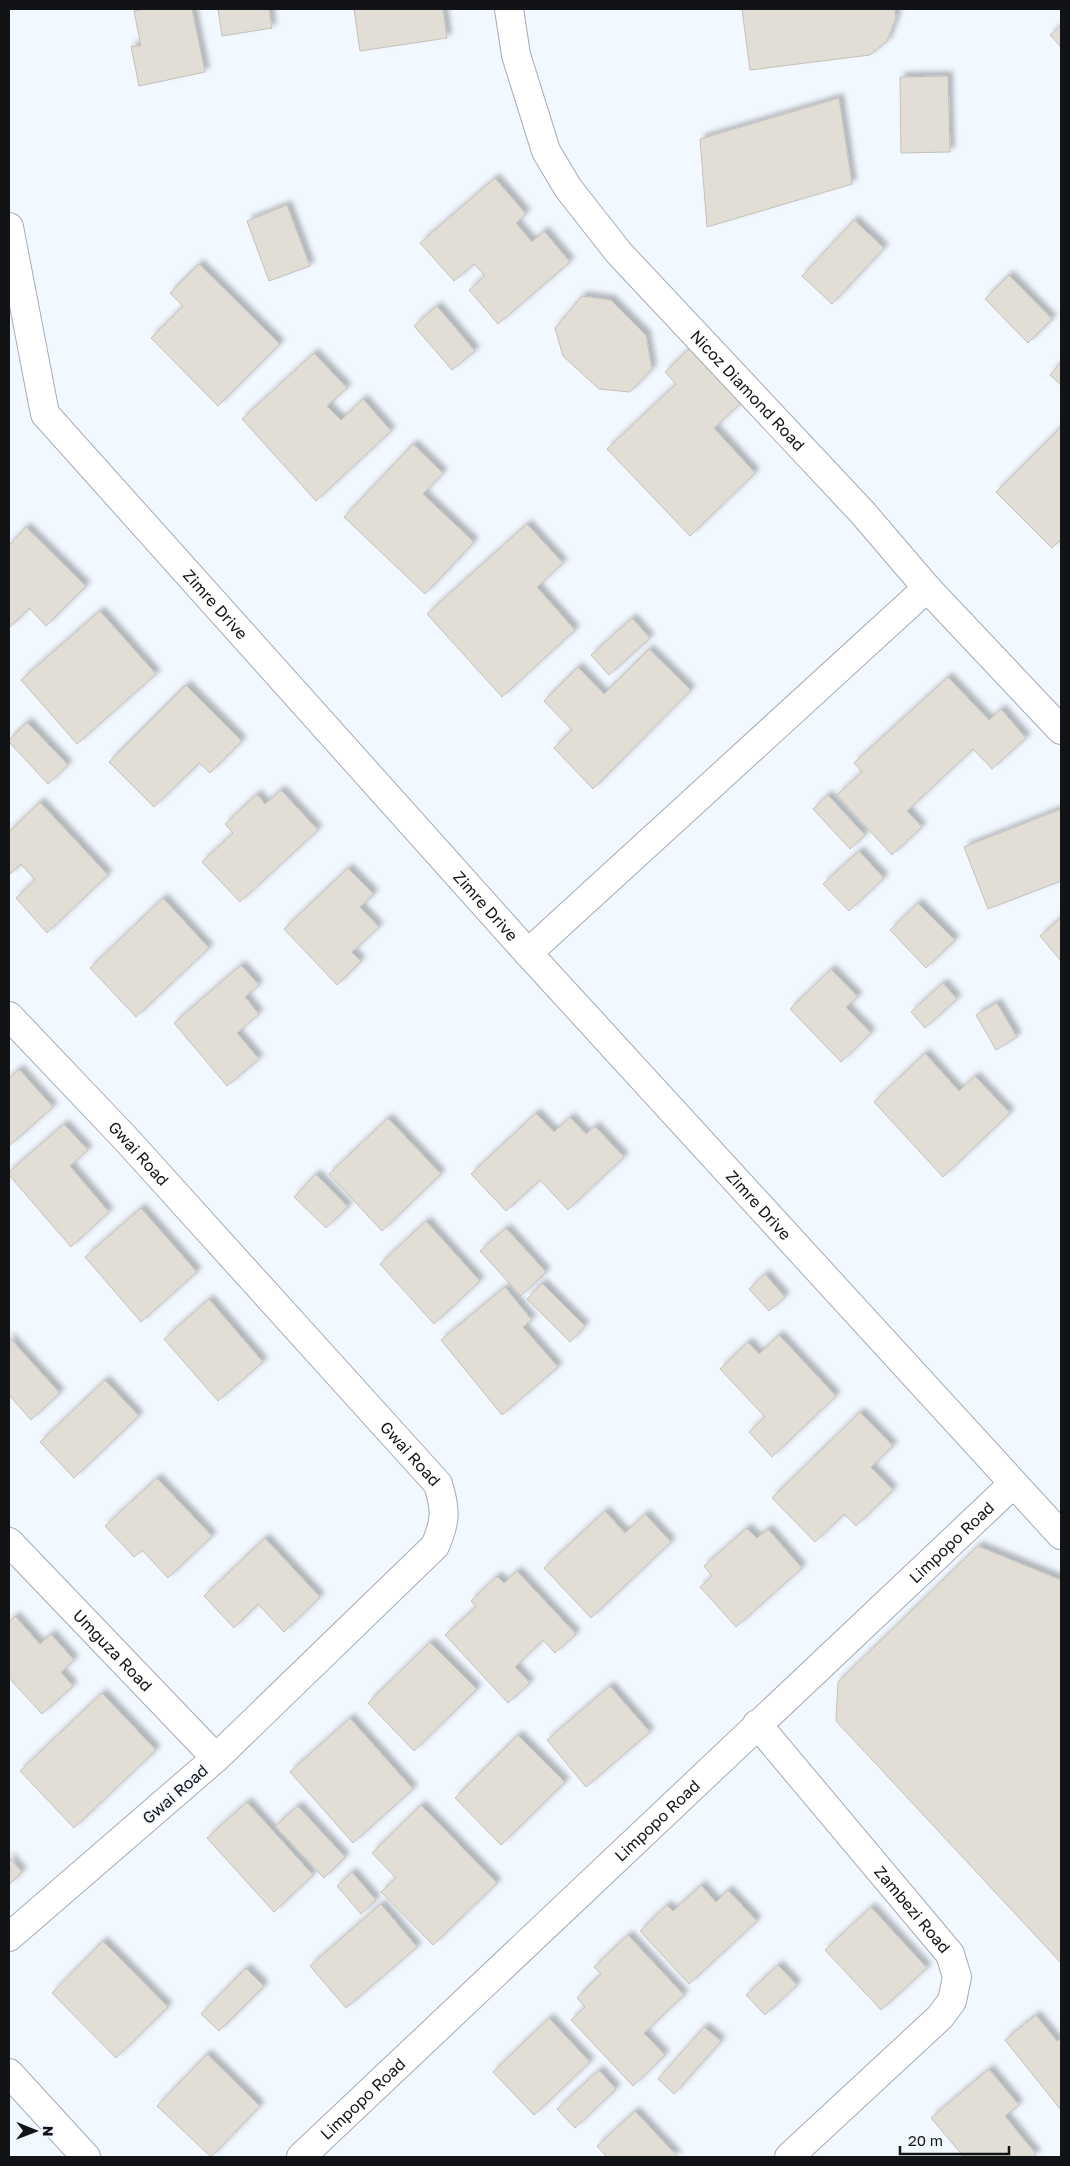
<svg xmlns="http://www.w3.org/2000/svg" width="1070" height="2166" viewBox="0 0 1070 2166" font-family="'Golos Text',sans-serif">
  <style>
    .building { fill: #e2ded6; stroke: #c4c0b9; filter: url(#shadow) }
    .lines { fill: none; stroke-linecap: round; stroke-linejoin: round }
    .minor-casing { stroke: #a6abb2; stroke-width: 30 }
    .minor { stroke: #fff; stroke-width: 28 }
    .labels { text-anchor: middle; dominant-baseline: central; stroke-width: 4; stroke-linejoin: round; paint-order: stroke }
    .street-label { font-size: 16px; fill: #111316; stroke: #f2f8ff }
  </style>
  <defs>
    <filter id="shadow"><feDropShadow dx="4.5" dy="-4.5" stdDeviation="2.5" flood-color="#0004"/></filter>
  </defs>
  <rect width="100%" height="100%" fill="#f2f8ff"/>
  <!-- building -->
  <g class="building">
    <polygon points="145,9 192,9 205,72 139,86 131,46 141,46 134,11"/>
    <polygon points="218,9 269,9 272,28 222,36"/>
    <polygon points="354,9 443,9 447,38 360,51"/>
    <polygon points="742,9 895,9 896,18 887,41 870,55 750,70"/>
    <polygon points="1061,25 1061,47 1050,35"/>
    <polygon points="948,76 950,152 901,153 900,77"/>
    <polygon points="839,98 852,184 707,227 700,139"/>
    <polygon points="495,178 526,214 516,223 532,242 544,231 570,262 498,324 469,290 485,276 474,264 454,281 420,243"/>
    <polygon points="287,205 310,266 269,281 247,221"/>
    <polygon points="854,220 884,248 832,304 802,276"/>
    <polygon points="199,264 280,344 218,406 151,338 183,306 170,293"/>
    <polygon points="1009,275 1052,319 1028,343 985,299"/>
    <polygon points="582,296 611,300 646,335 652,369 630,392 599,389 563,356 555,328"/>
    <polygon points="437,306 475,351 452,370 414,326"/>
    <polygon points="692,346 743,401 714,428 755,473 690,536 607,449 676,384 665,372"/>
    <polygon points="314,353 347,388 327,406 341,420 363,399 391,431 316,501 242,419"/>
    <polygon points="1061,362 1061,385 1050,375"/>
    <polygon points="1061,427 1061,539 1052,548 996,492"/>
    <polygon points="413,444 443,473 423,494 474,542 425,594 344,517"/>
    <polygon points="527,524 563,563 537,587 575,630 502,697 427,614"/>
    <polygon points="26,527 86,586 46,626 29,608 9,628 9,545"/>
    <polygon points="100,611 156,674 77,744 21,680"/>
    <polygon points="632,618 650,638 609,675 591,655"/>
    <polygon points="649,649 691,690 593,789 554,748 572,730 544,701 578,667 604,694"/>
    <polygon points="948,677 989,720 1001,709 1026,738 992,769 973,749 907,811 922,827 892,855 837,795 862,772 854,763"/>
    <polygon points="186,685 242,741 210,773 199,763 154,807 109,762"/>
    <polygon points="27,722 68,765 48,784 9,742 9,740"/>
    <polygon points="281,790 318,830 240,902 202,862 233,833 225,824 257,794 265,804"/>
    <polygon points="828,795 865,835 850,849 813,809"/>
    <polygon points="40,802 108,875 47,933 16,898 35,880 21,864 9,875 9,832"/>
    <polygon points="1061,809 1061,881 988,909 964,847"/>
    <polygon points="859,851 884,878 849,911 823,884"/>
    <polygon points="348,868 374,894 360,907 379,927 352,952 361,961 337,985 284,929"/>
    <polygon points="163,898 209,948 136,1017 90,968"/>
    <polygon points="918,903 955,940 926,968 890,930"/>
    <polygon points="1061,918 1061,961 1040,936"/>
    <polygon points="241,965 259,985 245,997 259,1014 237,1033 259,1059 227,1086 174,1023"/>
    <polygon points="831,969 858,997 846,1007 871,1033 841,1062 790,1009"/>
    <polygon points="943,983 957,999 925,1028 911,1012"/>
    <polygon points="997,1003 1017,1037 996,1050 976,1015"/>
    <polygon points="925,1053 959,1091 975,1076 1010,1113 943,1177 874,1102"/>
    <polygon points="19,1069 53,1107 9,1146 9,1078"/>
    <polygon points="536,1113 554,1132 570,1117 586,1134 595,1126 624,1157 568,1210 540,1180 506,1211 471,1174"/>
    <polygon points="388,1118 441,1174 382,1231 329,1174"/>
    <polygon points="64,1124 88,1150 70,1166 109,1212 71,1247 9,1175 9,1172"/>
    <polygon points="316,1174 348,1207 326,1228 294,1197"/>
    <polygon points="141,1208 197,1272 141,1322 85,1257"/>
    <polygon points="426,1221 480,1281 434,1324 380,1264"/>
    <polygon points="506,1228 546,1272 521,1296 480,1251"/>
    <polygon points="765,1274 785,1297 769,1311 749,1289"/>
    <polygon points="542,1283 585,1326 570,1342 527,1299"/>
    <polygon points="505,1287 532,1320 523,1327 558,1367 502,1415 441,1340"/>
    <polygon points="209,1299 263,1362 218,1401 164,1339"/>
    <polygon points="779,1335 836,1396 772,1457 749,1432 765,1417 720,1369 748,1342 759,1354"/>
    <polygon points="9,1337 60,1393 31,1420 9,1395"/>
    <polygon points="105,1380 139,1416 74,1478 40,1442"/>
    <polygon points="860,1412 893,1446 871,1467 893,1490 856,1526 844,1514 815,1542 772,1498"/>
    <polygon points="157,1478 212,1536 168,1578 142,1550 134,1557 105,1526"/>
    <polygon points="605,1511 625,1533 645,1514 671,1542 591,1618 544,1568"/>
    <polygon points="747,1528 757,1538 768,1529 802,1568 736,1627 700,1587 712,1576 704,1566"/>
    <polygon points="265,1538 320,1597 284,1632 258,1604 234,1628 204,1596"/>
    <polygon points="978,1546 1061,1580 1061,1963 836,1721 838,1682"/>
    <polygon points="517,1571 576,1634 555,1653 543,1640 515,1667 530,1683 508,1703 445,1635 476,1607 471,1601 497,1576 504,1583"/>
    <polygon points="15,1616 40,1644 51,1634 74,1660 61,1672 73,1686 42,1714 9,1678 9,1622"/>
    <polygon points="430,1642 477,1689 414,1751 368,1703"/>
    <polygon points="610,1686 650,1732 586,1787 547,1740"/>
    <polygon points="102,1693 156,1750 74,1828 20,1771"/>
    <polygon points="350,1718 413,1789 353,1843 290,1772"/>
    <polygon points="518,1735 565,1782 501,1845 455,1798"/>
    <polygon points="247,1802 313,1875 274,1912 207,1838"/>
    <polygon points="421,1805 497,1883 433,1945 381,1892 396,1878 372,1853"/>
    <polygon points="298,1806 345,1857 324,1878 275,1826"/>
    <polygon points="9,1857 22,1872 9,1885"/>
    <polygon points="352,1872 376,1900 361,1914 337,1886"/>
    <polygon points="701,1885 716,1902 728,1890 757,1921 689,1984 640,1931 667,1905 673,1911"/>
    <polygon points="381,1904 417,1947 346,2008 310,1966"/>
    <polygon points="871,1907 927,1968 881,2010 825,1950"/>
    <polygon points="628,1935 684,1995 644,2033 665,2055 633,2086 571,2020 585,2007 577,1998 601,1974 594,1967"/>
    <polygon points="103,1941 168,2007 116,2058 52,1993"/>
    <polygon points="778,1965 797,1985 765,2015 746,1995"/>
    <polygon points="246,1968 264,1986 219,2031 201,2014"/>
    <polygon points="1036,2015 1057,2041 1061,2038 1061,2110 1005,2040"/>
    <polygon points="549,2018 590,2062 534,2115 493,2072"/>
    <polygon points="704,2027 721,2041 674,2094 658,2079"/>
    <polygon points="207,2054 260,2106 211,2157 157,2106"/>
    <polygon points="989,2069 1019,2105 1005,2116 1036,2154 1033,2157 964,2157 931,2118"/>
    <polygon points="599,2070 616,2089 575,2128 557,2109"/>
    <polygon points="635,2111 678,2157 607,2157 597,2146"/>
  </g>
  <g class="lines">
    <defs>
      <g id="minor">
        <path id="s1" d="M509,9L516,55L546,151L568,188L619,253L862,512L927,588L1061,730"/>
        <path id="s2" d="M9,227L45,414L528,953L1061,1535"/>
        <polyline points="528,953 927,588"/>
        <path id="s3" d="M9,1016L126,1139L438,1484C446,1510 446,1521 435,1546L216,1758L9,1937"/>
        <path id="s4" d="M9,1542L216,1758"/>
        <path id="s5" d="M757,1724L950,1954L957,1977L952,2001L940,2017L789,2157"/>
        <polyline points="9,2073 86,2157"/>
        <path id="s6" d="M301,2157L1013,1484"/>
      </g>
    </defs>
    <!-- minor casing -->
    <use href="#minor" class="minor-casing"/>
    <!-- minor -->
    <use href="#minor" class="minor"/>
  </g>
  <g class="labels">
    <!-- street labels -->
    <g class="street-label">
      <text stroke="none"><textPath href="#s1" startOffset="461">Nicoz Diamond Road</textPath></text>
      <text stroke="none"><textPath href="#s2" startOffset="446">Zimre Drive</textPath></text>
      <text stroke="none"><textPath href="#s2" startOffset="851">Zimre Drive</textPath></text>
      <text stroke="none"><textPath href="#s3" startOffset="189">Gwai Road</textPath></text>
      <text stroke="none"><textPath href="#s2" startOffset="1256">Zimre Drive</textPath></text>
      <text stroke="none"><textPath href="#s3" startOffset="594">Gwai Road</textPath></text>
      <text stroke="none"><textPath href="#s6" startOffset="895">Limpopo Road</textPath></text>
      <text stroke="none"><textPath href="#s4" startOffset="150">Umguza Road</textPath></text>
      <text transform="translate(175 1794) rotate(-41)">Gwai Road</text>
      <text stroke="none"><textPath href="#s6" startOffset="490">Limpopo Road</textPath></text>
      <text stroke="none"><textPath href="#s5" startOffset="242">Zambezi Road</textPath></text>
      <text stroke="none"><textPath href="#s6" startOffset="85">Limpopo Road</textPath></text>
    </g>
  </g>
  <!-- border -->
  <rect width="1070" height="2166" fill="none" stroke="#111316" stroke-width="20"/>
  <!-- north arrow -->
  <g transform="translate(35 2131) rotate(91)" stroke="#f2f8ff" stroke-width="4" paint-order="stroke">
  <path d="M0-4L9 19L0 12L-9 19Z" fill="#111316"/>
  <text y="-8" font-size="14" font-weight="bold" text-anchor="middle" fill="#111316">N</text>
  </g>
  <!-- scale -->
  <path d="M900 2146v8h109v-8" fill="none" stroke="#111316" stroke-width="2.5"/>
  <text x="908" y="2146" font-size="15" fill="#111316" stroke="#f2f8ff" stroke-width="4" paint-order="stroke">20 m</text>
</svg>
